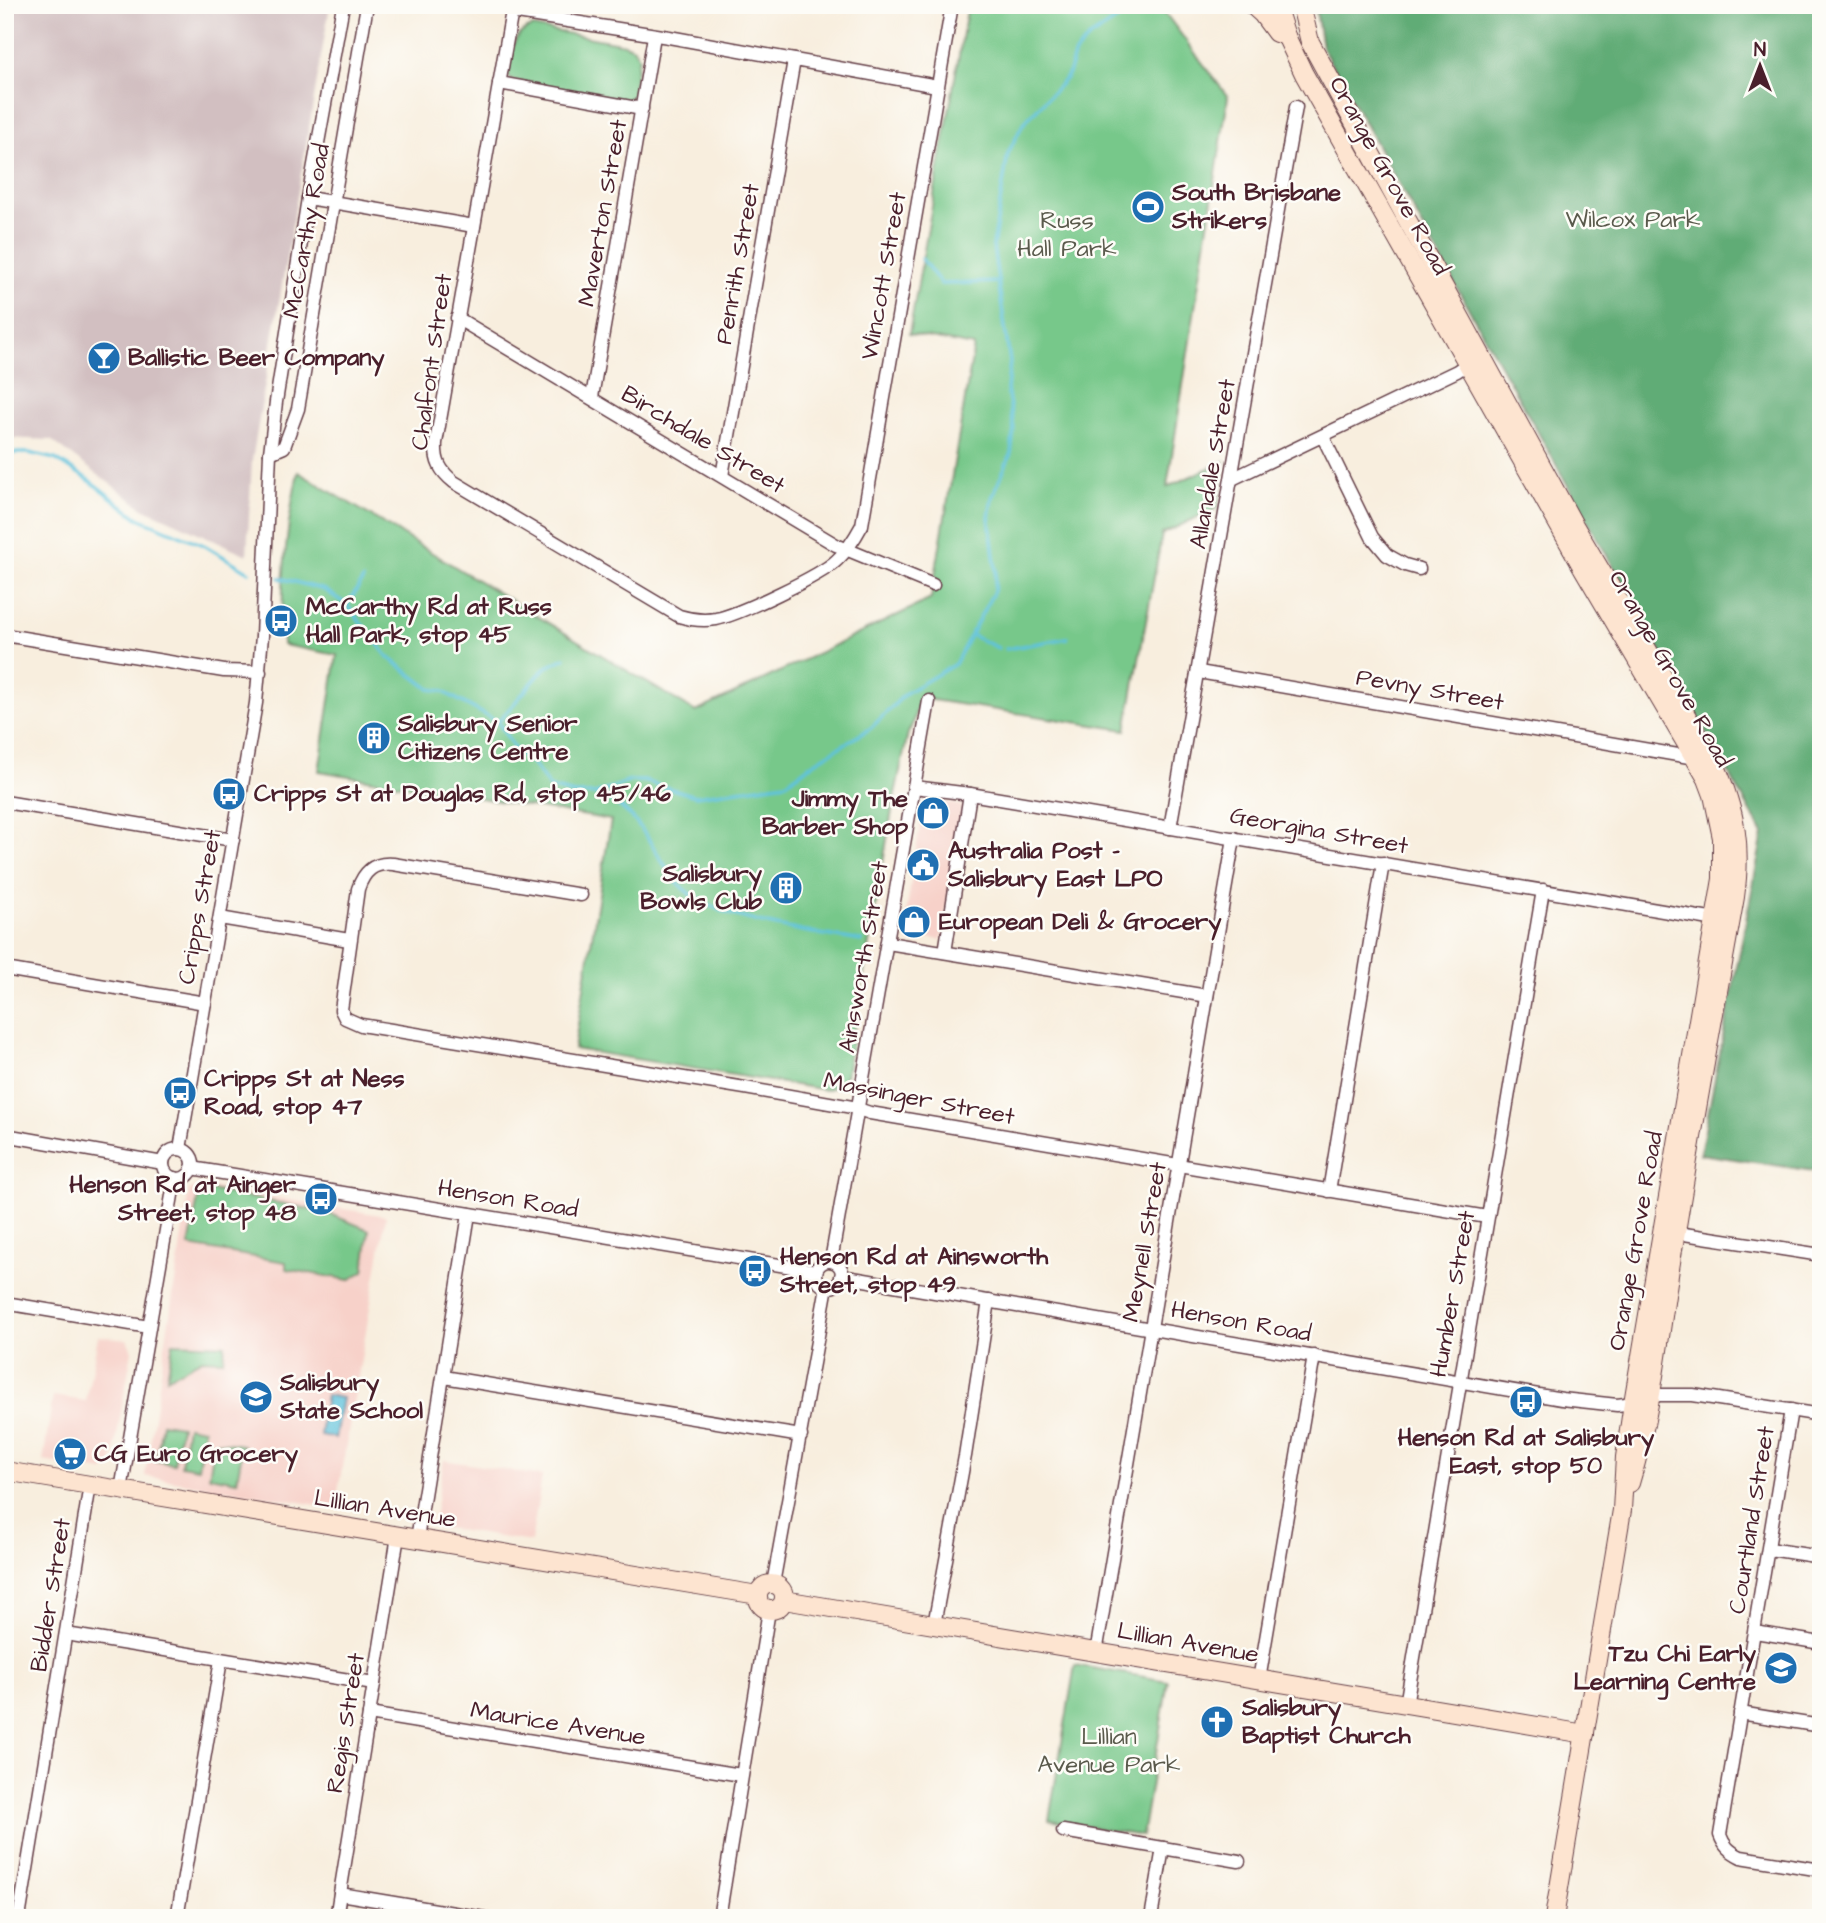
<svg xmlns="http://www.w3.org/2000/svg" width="1826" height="1923" viewBox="0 0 1826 1923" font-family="'Architects Daughter',sans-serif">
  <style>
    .built { fill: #f7d1c9 }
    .industrial { fill: #d2bfc1 }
    .green { fill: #77c88a; stroke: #60745a; stroke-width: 2 }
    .forest { fill: #61ac76; stroke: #566650; stroke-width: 2 }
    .water { fill: #5ec2dc; stroke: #547084; stroke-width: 2 }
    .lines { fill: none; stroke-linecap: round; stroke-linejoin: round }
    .stream { stroke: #5ec2dc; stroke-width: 3.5 }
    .street-casing { stroke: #643e46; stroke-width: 15 }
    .secondary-casing { stroke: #643e46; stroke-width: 20 }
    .street { stroke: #fff; stroke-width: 12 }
    .secondary { stroke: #fde4d0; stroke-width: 18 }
    .labels { text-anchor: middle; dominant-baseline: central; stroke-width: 5; stroke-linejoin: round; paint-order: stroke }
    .street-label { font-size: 24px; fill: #4a1f2b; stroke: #fdfcf7 }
    .poi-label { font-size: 24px; font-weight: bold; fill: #4a1f2b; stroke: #fdfcf7; text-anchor: start }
    .park-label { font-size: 24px; fill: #5a5a4c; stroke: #fdfcf7 }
  </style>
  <rect width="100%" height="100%" fill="#fdfcf7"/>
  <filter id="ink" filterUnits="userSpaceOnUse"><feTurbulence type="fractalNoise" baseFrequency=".0143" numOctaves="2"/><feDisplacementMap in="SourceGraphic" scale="14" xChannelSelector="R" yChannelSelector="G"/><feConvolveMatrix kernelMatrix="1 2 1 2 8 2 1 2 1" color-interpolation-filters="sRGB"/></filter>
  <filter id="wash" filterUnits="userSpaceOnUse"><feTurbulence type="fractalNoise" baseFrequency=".00686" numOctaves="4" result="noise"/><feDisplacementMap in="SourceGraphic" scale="28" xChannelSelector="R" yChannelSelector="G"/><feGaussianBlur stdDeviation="1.57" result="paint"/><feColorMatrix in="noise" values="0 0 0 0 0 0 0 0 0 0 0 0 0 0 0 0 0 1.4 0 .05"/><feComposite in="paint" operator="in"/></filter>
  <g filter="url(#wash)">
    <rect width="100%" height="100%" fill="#f8eede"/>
    <!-- built -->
    <g class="built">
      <polygon points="930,798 962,806 941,940 903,934 924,800"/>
      <polygon points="198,1185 386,1216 335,1508 145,1476 189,1191"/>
      <polygon points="98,1336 127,1339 132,1351 112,1463 104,1471 43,1461 53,1396 86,1401"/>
      <polygon points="444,1460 542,1476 531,1542 440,1527 435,1523 434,1519"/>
    </g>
    <!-- industrial -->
    <polygon class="industrial" points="5,5 330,5 252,460 247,555 143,508 51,440 5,438"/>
    <!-- green -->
    <g class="green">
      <path d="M968,5H1159L1228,97L1167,487L1225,461L1217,508L1162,534L1126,730L919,698L914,721L908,733L894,799L846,1076L841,1084L826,1090L574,1049L611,820L319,771L337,655L283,645C280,586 286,529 298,472L696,712L931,599L974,346L909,334Z"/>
      <path d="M533,27L625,44L634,48L639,57L632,97L627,100L511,80L508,76C512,56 510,32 533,27Z"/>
      <polygon points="200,1188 325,1212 369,1230 364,1271 349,1280 286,1269 286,1262 189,1246"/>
      <polygon points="173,1343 225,1345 223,1360 202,1359 167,1378"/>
      <polygon points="162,1423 181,1426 174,1464 156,1461"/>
      <polygon points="187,1426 204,1429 198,1468 181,1465"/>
      <polygon points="215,1441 243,1445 237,1481 209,1476"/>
      <polygon points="1075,1665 1168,1681 1142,1836 1049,1820"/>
    </g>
    <!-- forest -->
    <polygon class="forest" points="1315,5 1821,5 1821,1172 1700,1154 1763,834 1322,47"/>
    <!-- water -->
    <polygon class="water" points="326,1395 342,1398 335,1438 320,1435"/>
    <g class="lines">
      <!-- stream -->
      <g class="stream">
        <polyline points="922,259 941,284 999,282"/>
        <polyline points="5,453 29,453 55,459 86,478 138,518 204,545 249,572"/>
        <polyline points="280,578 325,590 347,605 388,657 430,689 442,691 498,722 517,753 529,759 550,788 574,794 596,794 630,781 644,781 696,796 786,783 815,762 871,728 906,693 955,664 994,591 996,571 989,517 992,498 1011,453 1014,429 1007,389 1010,362 993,246 1008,153 1023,124 1067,77 1075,53 1090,37 1140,5"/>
        <polyline points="347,605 363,580"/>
        <polyline points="971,635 998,648"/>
        <polyline points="1006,649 1067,638"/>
        <polyline points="498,722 545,668 565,658"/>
        <path d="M596,794C605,798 617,803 624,810C648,830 658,861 679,884C712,922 813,932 862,941"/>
      </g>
    </g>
  </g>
  <g filter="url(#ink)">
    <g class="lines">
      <defs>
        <g id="street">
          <path d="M513,5L436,443C435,461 440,471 454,482L679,616C692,620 703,621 716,619C738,615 822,575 837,560C848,550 855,538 862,525L952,5"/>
          <polyline points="511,12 669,37 937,86"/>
          <polyline points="499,83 642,109"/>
          <polyline points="308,198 474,226"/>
          <polyline points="457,318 836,545 933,585"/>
          <polyline points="592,397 654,36"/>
          <polyline points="1323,437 1372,537 1387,555 1405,565 1419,569"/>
          <polyline points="270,453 284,447 298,409 367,5"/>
          <polyline points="722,476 794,60"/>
          <polyline points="1232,479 1457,371 1473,360"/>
          <polyline points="5,635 224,671 260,672"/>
          <polyline points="1199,672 1695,758"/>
          <polyline points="914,787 970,794 1716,920"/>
          <polyline points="5,802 233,840"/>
          <polyline points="1170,828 1296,107"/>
          <path d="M581,895L393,864C374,862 364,871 358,889L341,1010L345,1018L361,1025L745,1088L852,1107L870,1113L1487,1217"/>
          <polyline points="220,918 349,940"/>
          <polyline points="888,943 1207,996"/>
          <polyline points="945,952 970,794"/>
          <polyline points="5,969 205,1003"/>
          <polyline points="5,1135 163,1163"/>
          <polyline points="180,1149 256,703 262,636 270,453 276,402 308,198 343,5"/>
          <circle cx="178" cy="1164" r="15"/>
          <polyline points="192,1168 816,1271"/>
          <polyline points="1329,1191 1383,863"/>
          <polyline points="1671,1232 1821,1255"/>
          <polyline points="831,1261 929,701"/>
          <circle cx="829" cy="1274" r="13"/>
          <polyline points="841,1276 1562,1399 1617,1405 1633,1403 1659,1395 1693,1395 1821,1415"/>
          <polyline points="5,1303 149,1327"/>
          <polyline points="444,1377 801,1436"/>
          <path d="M1791,1410L1720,1835C1724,1846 1729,1851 1741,1857L1821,1870"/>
          <polyline points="121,1490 175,1178"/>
          <polyline points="417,1539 469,1214"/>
          <polyline points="1769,1549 1821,1557"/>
          <polyline points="773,1584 827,1286"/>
          <polyline points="934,1625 965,1456 989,1301"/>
          <polyline points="1755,1632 1821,1643"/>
          <polyline points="66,1634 374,1684"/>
          <polyline points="1096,1653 1234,838"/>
          <polyline points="1259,1680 1314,1356"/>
          <polyline points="1406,1705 1543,890"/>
          <polyline points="1740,1713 1821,1726"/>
          <polyline points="369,1714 741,1775"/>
          <polyline points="1063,1831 1239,1861"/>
          <polyline points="340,1894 484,1918"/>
          <polyline points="19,1918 90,1485"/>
          <polyline points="177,1918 221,1660"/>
          <polyline points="336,1918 398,1536"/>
          <polyline points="719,1918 769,1610"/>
          <polyline points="1151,1918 1163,1848"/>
        </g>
        <g id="secondary">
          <polyline points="1252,5 1262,14 1276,33 1286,36"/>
          <polyline points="1276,5 1286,36 1304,74 1584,570 1707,779 1713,795 1722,838 1722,879 1633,1403 1625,1457 1622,1510 1554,1918"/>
          <path d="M1301,5L1310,42L1574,525L1715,764C1736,812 1742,845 1735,897C1715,1009 1694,1120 1676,1232C1661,1316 1655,1402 1630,1483"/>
          <polyline points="5,1471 758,1595"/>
          <circle cx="771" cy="1597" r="13"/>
          <polyline points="784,1600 1585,1734"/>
        </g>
      </defs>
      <!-- street casing -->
      <use href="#street" class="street-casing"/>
      <!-- secondary casing -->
      <use href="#secondary" class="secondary-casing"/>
      <!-- street -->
      <use href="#street" class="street"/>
      <!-- secondary -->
      <use href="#secondary" class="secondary"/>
    </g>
  </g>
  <!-- icons -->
  <defs>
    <symbol id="stadium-disc" viewBox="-11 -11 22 22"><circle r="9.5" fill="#1f6fb2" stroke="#fdfcf7"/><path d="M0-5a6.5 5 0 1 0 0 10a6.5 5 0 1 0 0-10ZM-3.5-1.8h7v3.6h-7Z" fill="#fff"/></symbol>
    <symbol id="bar-disc" viewBox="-11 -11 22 22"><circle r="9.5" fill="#1f6fb2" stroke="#fdfcf7"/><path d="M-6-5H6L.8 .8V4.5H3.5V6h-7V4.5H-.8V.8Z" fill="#fff"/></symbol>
    <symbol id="bus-disc" viewBox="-11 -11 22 22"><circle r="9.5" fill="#1f6fb2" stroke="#fdfcf7"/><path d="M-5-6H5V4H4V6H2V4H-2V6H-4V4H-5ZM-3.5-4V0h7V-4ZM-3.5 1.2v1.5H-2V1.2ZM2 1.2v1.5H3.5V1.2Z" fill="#fff"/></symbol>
    <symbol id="building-disc" viewBox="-11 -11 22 22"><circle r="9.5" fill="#1f6fb2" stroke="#fdfcf7"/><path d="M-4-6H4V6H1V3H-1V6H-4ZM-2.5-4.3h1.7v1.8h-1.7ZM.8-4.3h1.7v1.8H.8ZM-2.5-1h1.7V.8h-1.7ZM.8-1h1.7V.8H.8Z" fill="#fff"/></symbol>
    <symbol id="shop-disc" viewBox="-11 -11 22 22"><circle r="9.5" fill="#1f6fb2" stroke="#fdfcf7"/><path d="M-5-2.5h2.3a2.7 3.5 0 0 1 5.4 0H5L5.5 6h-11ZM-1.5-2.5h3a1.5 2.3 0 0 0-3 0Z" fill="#fff"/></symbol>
    <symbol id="civic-disc" viewBox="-11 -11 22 22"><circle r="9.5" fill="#1f6fb2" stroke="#fdfcf7"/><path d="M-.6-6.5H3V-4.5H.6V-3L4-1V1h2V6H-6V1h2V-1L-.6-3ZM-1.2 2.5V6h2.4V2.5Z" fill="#fff"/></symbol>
    <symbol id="school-disc" viewBox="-11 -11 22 22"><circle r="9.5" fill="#1f6fb2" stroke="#fdfcf7"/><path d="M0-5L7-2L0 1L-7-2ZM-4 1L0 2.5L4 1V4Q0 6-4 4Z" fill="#fff"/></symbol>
    <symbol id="supermarket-disc" viewBox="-11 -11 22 22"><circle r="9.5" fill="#1f6fb2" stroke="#fdfcf7"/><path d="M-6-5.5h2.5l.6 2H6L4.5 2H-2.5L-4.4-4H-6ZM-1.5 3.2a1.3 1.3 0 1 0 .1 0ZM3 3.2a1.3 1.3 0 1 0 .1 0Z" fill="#fff"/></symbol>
    <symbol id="church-disc" viewBox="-11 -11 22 22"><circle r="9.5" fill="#1f6fb2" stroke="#fdfcf7"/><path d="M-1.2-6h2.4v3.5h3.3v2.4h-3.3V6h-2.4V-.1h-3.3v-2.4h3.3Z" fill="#fff"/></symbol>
  </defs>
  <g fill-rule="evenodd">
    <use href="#stadium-disc" x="1129" y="188" width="38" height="38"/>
    <use href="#bar-disc" x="85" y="339" width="38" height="38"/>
    <use href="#bus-disc" x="262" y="602" width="38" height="38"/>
    <use href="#building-disc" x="355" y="719" width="38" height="38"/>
    <use href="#bus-disc" x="210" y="775" width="38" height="38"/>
    <use href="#shop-disc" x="914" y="794" width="38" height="38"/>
    <use href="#civic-disc" x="904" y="846" width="38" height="38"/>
    <use href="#building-disc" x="767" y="869" width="38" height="38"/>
    <use href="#shop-disc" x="895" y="903" width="38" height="38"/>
    <use href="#bus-disc" x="161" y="1074" width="38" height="38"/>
    <use href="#bus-disc" x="302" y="1180" width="38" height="38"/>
    <use href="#bus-disc" x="736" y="1252" width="38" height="38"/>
    <use href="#school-disc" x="237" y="1378" width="38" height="38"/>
    <use href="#bus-disc" x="1507" y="1383" width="38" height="38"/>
    <use href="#supermarket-disc" x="51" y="1435" width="38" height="38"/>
    <use href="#school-disc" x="1762" y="1649" width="38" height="38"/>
    <use href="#church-disc" x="1198" y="1703" width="38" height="38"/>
  </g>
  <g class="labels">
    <!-- street labels -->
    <g class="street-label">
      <text transform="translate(1389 176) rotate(61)">Orange Grove Road</text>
      <text transform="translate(603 213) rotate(-80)">Maverton Street</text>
      <text transform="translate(307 231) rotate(-80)">McCarthy Road</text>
      <text transform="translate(738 264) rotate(-80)">Penrith Street</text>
      <text transform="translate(884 276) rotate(-80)">Wincott Street</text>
      <text transform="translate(432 362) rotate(-82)">Chalfont Street</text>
      <text transform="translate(703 440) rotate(31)">Birchdale Street</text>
      <text transform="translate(1213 464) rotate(-80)">Allandale Street</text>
      <text transform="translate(1670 669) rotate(60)">Orange Grove Road</text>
      <text transform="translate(1430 690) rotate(10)">Pevny Street</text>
      <text transform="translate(1319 831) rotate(10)">Georgina Street</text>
      <text transform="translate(200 907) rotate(-80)">Cripps Street</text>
      <text transform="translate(864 957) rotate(-80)">Ainsworth Street</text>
      <text transform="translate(919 1099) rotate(11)">Massinger Street</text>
      <text transform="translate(508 1199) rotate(9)">Henson Road</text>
      <text transform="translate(1636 1241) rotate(-80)">Orange Grove Road</text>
      <text transform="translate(1145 1242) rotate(-80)">Meynell Street</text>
      <text transform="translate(1453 1294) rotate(-80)">Humber Street</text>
      <text transform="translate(1241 1322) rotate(10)">Henson Road</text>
      <text transform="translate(385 1509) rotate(9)">Lillian Avenue</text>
      <text transform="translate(1752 1520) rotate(-81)">Courtland Street</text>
      <text transform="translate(51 1595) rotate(-81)">Bidder Street</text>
      <text transform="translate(1188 1643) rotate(10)">Lillian Avenue</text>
      <text transform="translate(346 1723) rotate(-81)">Regis Street</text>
      <text transform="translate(558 1724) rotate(9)">Maurice Avenue</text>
    </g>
    <!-- poi labels -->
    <g class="poi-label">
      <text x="1172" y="193">South Brisbane<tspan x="1172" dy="28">Strikers</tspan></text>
      <text x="128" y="358">Ballistic Beer Company</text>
      <text x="306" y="607">McCarthy Rd at Russ<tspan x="306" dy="28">Hall Park, stop 45</tspan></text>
      <text x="398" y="724">Salisbury Senior<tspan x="398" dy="28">Citizens Centre</tspan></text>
      <text x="254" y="794">Cripps St at Douglas Rd, stop 45/46</text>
      <text x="908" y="799" text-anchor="end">Jimmy The<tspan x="908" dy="28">Barber Shop</tspan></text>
      <text x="948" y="851">Australia Post -<tspan x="948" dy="28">Salisbury East LPO</tspan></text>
      <text x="762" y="874" text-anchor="end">Salisbury<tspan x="762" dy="28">Bowls Club</tspan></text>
      <text x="939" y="922">European Deli &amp; Grocery</text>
      <text x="204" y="1079">Cripps St at Ness<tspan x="204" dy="28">Road, stop 47</tspan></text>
      <text x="296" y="1185" text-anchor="end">Henson Rd at Ainger<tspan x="296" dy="28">Street, stop 48</tspan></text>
      <text x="780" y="1257">Henson Rd at Ainsworth<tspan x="780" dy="28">Street, stop 49</tspan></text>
      <text x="280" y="1383">Salisbury<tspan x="280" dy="28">State School</tspan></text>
      <text x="1526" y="1438" text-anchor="middle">Henson Rd at Salisbury<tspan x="1526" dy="28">East, stop 50</tspan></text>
      <text x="94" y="1454">CG Euro Grocery</text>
      <text x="1756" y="1654" text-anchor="end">Tzu Chi Early<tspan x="1756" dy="28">Learning Centre</tspan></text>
      <text x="1242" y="1708">Salisbury<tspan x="1242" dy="28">Baptist Church</tspan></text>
    </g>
    <!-- park labels -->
    <g class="park-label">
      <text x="1633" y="220">Wilcox Park</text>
      <text x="1067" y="221">Russ<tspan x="1067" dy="28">Hall Park</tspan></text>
      <text x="1109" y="1737">Lillian<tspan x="1109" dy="28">Avenue Park</tspan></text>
    </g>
  </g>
  <!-- margin -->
  <rect width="1826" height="1923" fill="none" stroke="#fdfcf7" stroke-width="28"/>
  <!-- north arrow -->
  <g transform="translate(1760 66)" stroke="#fdfcf7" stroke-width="5" paint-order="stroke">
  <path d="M0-5L12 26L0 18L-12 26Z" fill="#4a1f2b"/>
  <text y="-10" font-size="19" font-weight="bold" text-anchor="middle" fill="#4a1f2b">N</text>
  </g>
</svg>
